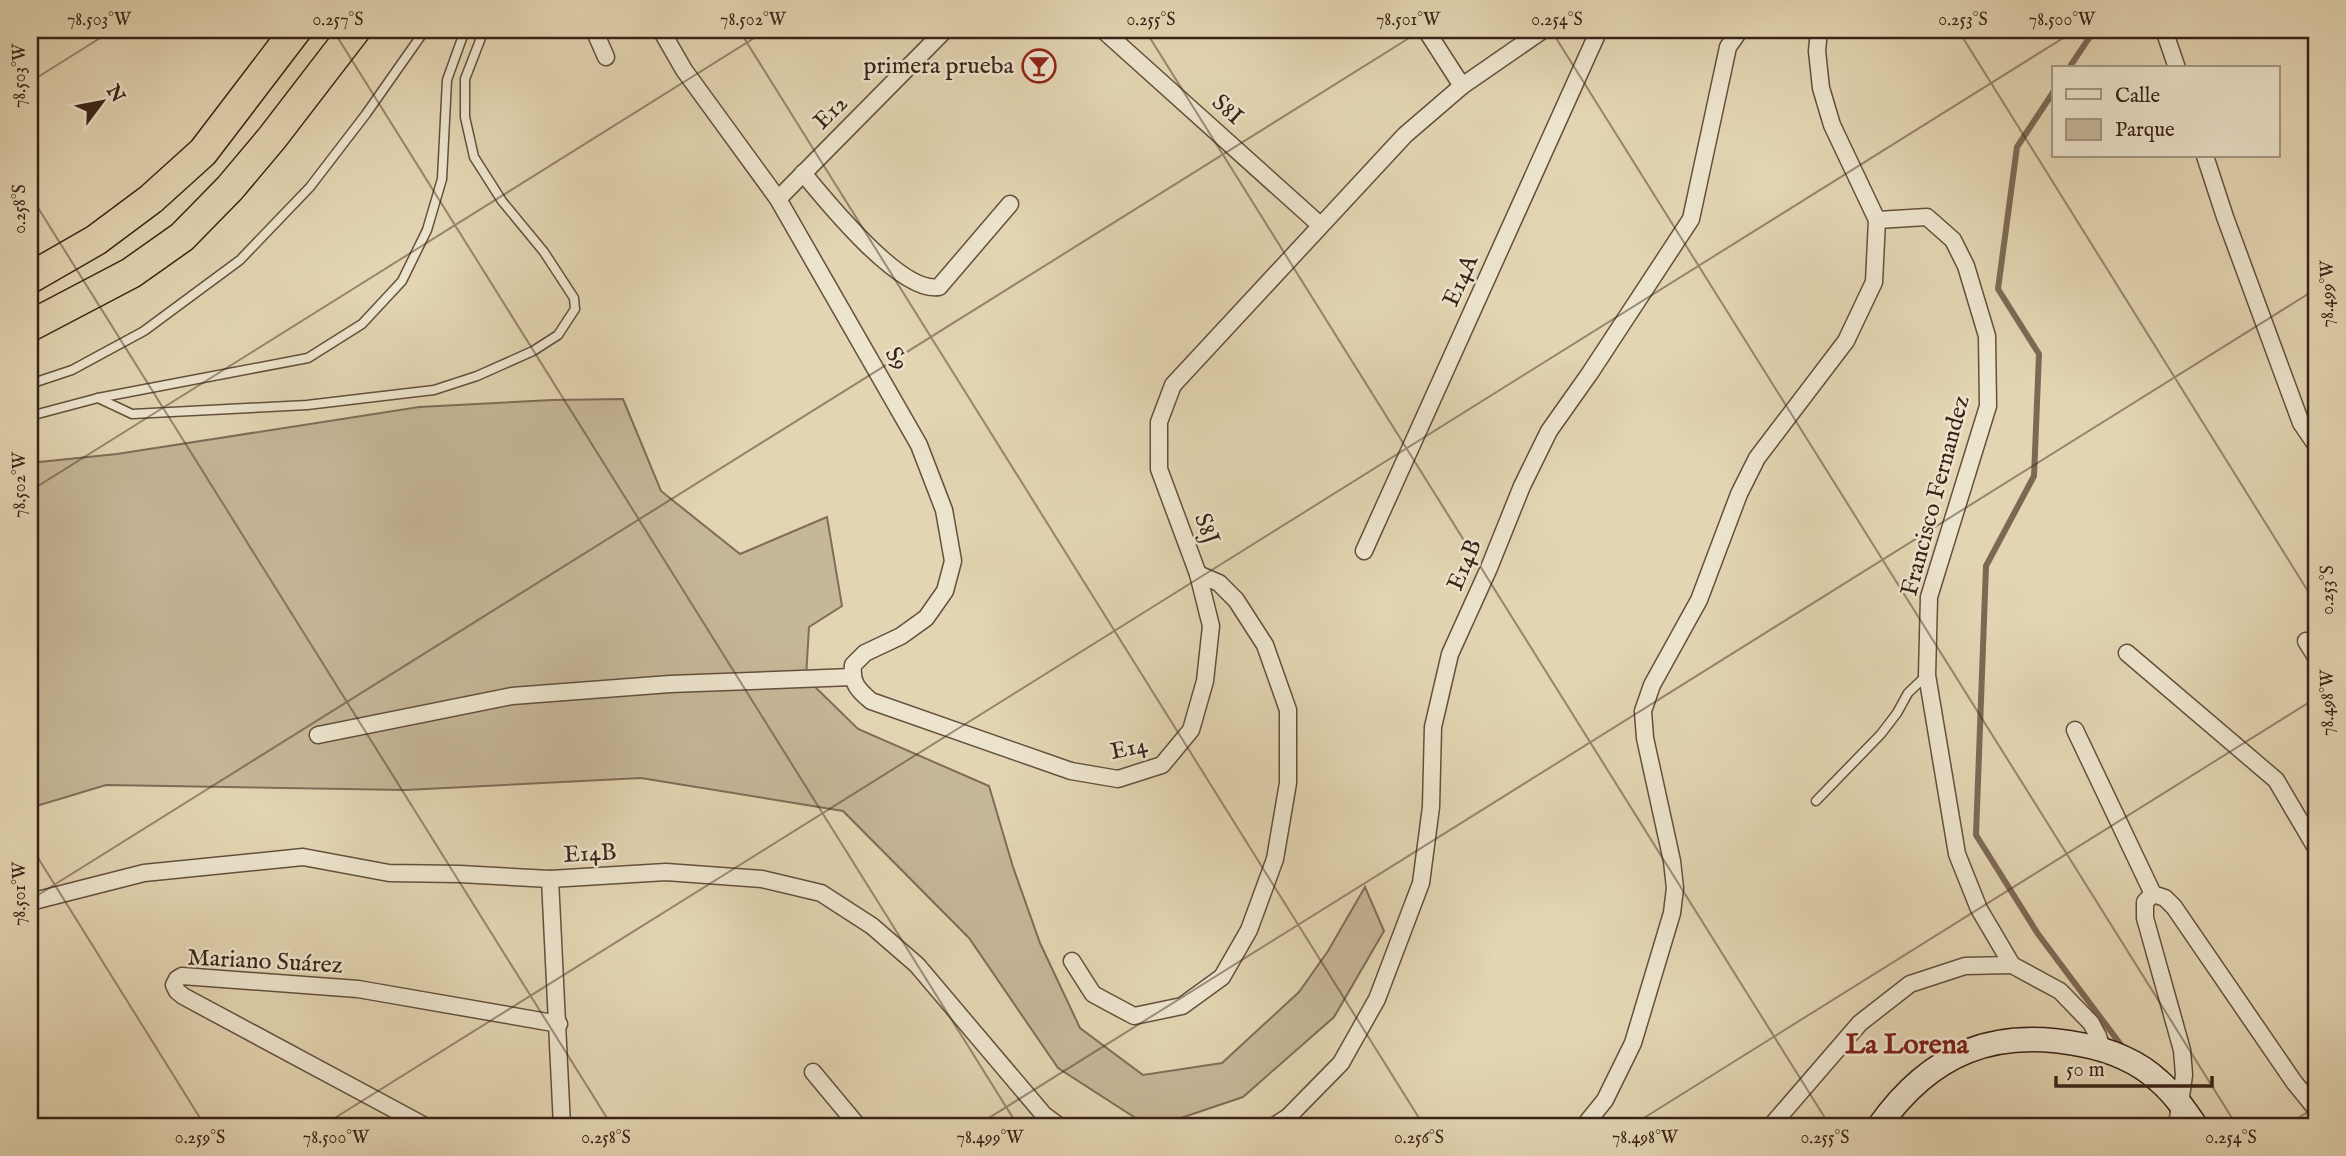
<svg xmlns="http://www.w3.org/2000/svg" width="2346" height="1156" viewBox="0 0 2346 1156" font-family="'IM FELL English',serif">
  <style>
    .green { fill: #c6b798; stroke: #7f6d58; stroke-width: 2 }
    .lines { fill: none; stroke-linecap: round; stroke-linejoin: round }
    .stream { stroke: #7c6955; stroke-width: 6 }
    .lane-casing { stroke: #63503e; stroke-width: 11 }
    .street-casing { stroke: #63503e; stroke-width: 19 }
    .secondary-casing { stroke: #382318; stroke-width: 26 }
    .highway-casing { stroke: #382318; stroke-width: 33 }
    .lane { stroke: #ede4cd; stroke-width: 8 }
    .street { stroke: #ede4cd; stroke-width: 16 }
    .secondary { stroke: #ede4cd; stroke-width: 23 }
    .highway { stroke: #e3d5b2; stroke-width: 30 }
    .ticks { fill: none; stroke: #382318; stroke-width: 2; stroke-opacity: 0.45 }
    .labels { text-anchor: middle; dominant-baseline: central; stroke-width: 5; stroke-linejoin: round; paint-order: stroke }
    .poi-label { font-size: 24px; fill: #382318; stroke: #ede4cd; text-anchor: end }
    .street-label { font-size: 24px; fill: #382318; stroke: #ede4cd }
    .quarter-label { font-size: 28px; font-weight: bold; fill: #7a1f14; stroke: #ede4cd }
    .neatline { fill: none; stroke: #382318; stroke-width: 2.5 }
    .ticks-label { font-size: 18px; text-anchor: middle; fill: #382318 }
  </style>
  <rect width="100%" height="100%" fill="#e3d5b2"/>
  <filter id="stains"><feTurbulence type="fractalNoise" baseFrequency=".00286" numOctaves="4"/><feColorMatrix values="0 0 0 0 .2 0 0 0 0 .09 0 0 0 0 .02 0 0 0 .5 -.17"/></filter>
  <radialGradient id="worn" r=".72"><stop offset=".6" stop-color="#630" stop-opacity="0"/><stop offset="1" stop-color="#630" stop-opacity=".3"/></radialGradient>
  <!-- green -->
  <polygon class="green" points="623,399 661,491 740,554 827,517 842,606 809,627 806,678 858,729 989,786 1013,867 1040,943 1080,1028 1143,1075 1222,1063 1299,992 1328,951 1365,887 1384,931 1334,1017 1243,1097 1157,1126 1148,1126 1058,1068 969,938 843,811 641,778 405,790 106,785 30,808 30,463 117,454 419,407 552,400"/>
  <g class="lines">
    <!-- stream -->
    <g class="stream">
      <polyline points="2069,68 2089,38"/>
      <polyline points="2054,91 2017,147 1998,289 2039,354 2034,476 1986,566 1976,835 2038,934 2124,1049"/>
    </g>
    <defs>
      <g id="lane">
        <polyline points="30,384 72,370 144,331 240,260 310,187 366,114 425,30"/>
        <polyline points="98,398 132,414 307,405 434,390 477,376 533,351 558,335 575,309 574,298 544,252 502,201 474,157 465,117 465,79 484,30"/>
        <polyline points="30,416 98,398 308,358 362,324 402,281 427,230 442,179 447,80 465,30"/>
        <polyline points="1816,801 1881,734 1897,713 1908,693 1927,675"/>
      </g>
      <g id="street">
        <polyline points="594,30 606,57"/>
        <path d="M661,30L684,70L778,199L919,445L944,510L953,561L945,591L926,618L901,636L865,653L853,665C851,683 858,690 871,701L1071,771L1118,779L1162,765L1191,730L1205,681L1211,626L1198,574L1159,469V422L1173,385L1405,135L1462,86L1543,30"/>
        <polyline points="1103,30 1320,225"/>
        <polyline points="1426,30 1462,86"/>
        <polyline points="2164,30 2177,68"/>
        <polyline points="2205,156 2225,217 2301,423 2316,445"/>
        <path d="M803,173C826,201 901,294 939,287L1010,204"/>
        <polyline points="778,199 945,30"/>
        <polyline points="1877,220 1927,217 1953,240 1966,266 1987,336 1988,406 1929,597 1927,675 1957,854 1979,909 2012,965 2060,991 2091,1023 2098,1036 2102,1049"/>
        <polyline points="1364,551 1599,30"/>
        <polyline points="2306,641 2316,657"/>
        <polyline points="2127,653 2276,780 2316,848"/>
        <polyline points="2075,730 2153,894 2165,898 2174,907 2294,1082 2316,1109"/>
        <polyline points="318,735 512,696 670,684 852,677"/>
        <polyline points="550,879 562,1126"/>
        <polyline points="2153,894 2145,902 2145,918 2182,1050 2184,1075 2177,1126"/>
        <polyline points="30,902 144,873 303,857 389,873 460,874 550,879 666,872 762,879 821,893 872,926 917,965 1044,1115 1059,1126"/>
        <polyline points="1072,961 1093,994 1134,1016 1182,1006 1222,977 1249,930 1275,859 1288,783 1288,710 1265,645 1236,600 1219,583 1198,574"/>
        <polyline points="813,1072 858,1126"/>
        <polyline points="425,1126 183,996 177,991 174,985 177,979 182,976 358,989 559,1024"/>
        <polyline points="1274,1126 1288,1117 1341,1063 1377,999 1421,883 1431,807 1433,727 1450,654 1489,568 1522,486 1549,431 1590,373 1691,219 1728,47 1740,30"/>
        <polyline points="1584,1126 1605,1100 1633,1043 1672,913 1675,888 1672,861 1645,738 1643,711 1652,685 1699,600 1739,494 1757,458 1846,341 1874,282 1877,220 1832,125 1821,88 1817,51 1819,30"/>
        <polyline points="1771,1126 1860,1023 1910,984 1965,966 2012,965"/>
      </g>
      <path id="secondary" d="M1879,1126C1931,1053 1994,1027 2083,1045C2110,1050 2139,1062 2159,1081C2174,1094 2185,1110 2196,1126"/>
      <g id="highway">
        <polyline points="30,278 96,240 151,199 203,152 296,30"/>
        <polyline points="30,326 131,273 182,237 230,188 272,138 355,30"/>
      </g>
    </defs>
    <!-- lane casing -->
    <use href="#lane" class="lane-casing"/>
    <!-- street casing -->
    <use href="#street" class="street-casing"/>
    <!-- secondary casing -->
    <use href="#secondary" class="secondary-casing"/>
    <!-- highway casing -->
    <use href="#highway" class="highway-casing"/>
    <!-- lane -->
    <use href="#lane" class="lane"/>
    <!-- street -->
    <use href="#street" class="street"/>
    <!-- secondary -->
    <use href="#secondary" class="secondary"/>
    <!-- highway -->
    <use href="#highway" class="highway"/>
  </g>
  <!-- ticks -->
  <path class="ticks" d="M333,30L1018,1126M739,30L1424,1126M1145,30L1830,1126M1551,30L2237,1126M1958,30L2316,604M30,82L113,30M30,195L612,1126M30,491L767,30M30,845L205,1126M30,900L1422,30M322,1126L2076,30M976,1126L2316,289M1631,1126L2316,698M2285,1126L2316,1107"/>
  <!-- icons -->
  <defs>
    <symbol id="bar-ring" viewBox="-11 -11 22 22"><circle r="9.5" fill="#ede4cd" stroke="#8f2418" stroke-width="1.5"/><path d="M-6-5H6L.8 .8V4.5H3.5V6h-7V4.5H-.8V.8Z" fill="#8f2418"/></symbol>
  </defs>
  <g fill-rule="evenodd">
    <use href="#bar-ring" x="1020" y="47" width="38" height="38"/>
  </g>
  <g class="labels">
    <!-- poi labels -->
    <g class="poi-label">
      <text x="1014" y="66">primera prueba</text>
    </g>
    <!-- street labels -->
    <g class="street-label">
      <text transform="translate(1227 110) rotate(42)">S8I</text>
      <text transform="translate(831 113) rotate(-45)">E12</text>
      <text transform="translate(1461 281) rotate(-66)">E14A</text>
      <text transform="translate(896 359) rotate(60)">S9</text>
      <text transform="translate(1936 496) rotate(-75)">Francisco Fernandez</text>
      <text transform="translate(1206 529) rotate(70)">S8J</text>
      <text transform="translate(1465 565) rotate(-67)">E14B</text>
      <text transform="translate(1129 749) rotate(-12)">E14</text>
      <text transform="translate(590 854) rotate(-3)">E14B</text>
      <text transform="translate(265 962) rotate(3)">Mariano Suárez</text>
    </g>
    <!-- quarter labels -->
    <g class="quarter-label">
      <text x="1907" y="1045">La Lorena</text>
    </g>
  </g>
  <!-- margin -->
  <rect width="2346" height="1156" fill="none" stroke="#e3d5b2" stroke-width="77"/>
  <!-- legend -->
  <rect x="2052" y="66" width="228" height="91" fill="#ede4cd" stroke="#a59785" stroke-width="2"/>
  <rect x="2066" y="89" width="35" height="10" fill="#ede4cd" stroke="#a59785" stroke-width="2"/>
  <text x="2115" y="102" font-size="21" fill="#382318">Calle</text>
  <rect x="2066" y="119" width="35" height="21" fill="#c6b798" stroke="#a59785" stroke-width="2"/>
  <text x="2115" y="136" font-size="21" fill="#382318">Parque</text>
  <!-- north arrow -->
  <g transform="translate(102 102) rotate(58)" stroke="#ede4cd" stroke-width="5" paint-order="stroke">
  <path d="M0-5L12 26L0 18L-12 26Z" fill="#382318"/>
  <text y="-10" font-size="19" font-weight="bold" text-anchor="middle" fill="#382318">N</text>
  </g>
  <!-- scale -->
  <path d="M2056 1076v10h156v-10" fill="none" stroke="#382318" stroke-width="3.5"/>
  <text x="2066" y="1076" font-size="21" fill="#382318" stroke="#ede4cd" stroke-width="5" paint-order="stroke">50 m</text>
  <rect x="38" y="38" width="2270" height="1080" class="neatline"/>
  <g class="ticks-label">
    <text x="99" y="25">78.503°W</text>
    <text x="338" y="25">0.257°S</text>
    <text x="753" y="25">78.502°W</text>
    <text x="1151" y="25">0.255°S</text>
    <text x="1408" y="25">78.501°W</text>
    <text x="1557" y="25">0.254°S</text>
    <text x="1963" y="25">0.253°S</text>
    <text x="2062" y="25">78.500°W</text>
    <text transform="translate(19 76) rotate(-90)" y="6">78.503°W</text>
    <text transform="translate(19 209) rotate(-90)" y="6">0.258°S</text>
    <text transform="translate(2327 294) rotate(-90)" y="6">78.499°W</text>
    <text transform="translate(19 485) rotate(-90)" y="6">78.502°W</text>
    <text transform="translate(2327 590) rotate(-90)" y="6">0.253°S</text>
    <text transform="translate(2327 703) rotate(-90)" y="6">78.498°W</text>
    <text transform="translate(19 894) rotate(-90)" y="6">78.501°W</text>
    <text x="200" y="1143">0.259°S</text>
    <text x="336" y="1143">78.500°W</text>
    <text x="606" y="1143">0.258°S</text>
    <text x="990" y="1143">78.499°W</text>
    <text x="1419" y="1143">0.256°S</text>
    <text x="1645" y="1143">78.498°W</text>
    <text x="1825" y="1143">0.255°S</text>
    <text x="2231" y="1143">0.254°S</text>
  </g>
  <rect width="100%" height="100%" filter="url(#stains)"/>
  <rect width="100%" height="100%" fill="url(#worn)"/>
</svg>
